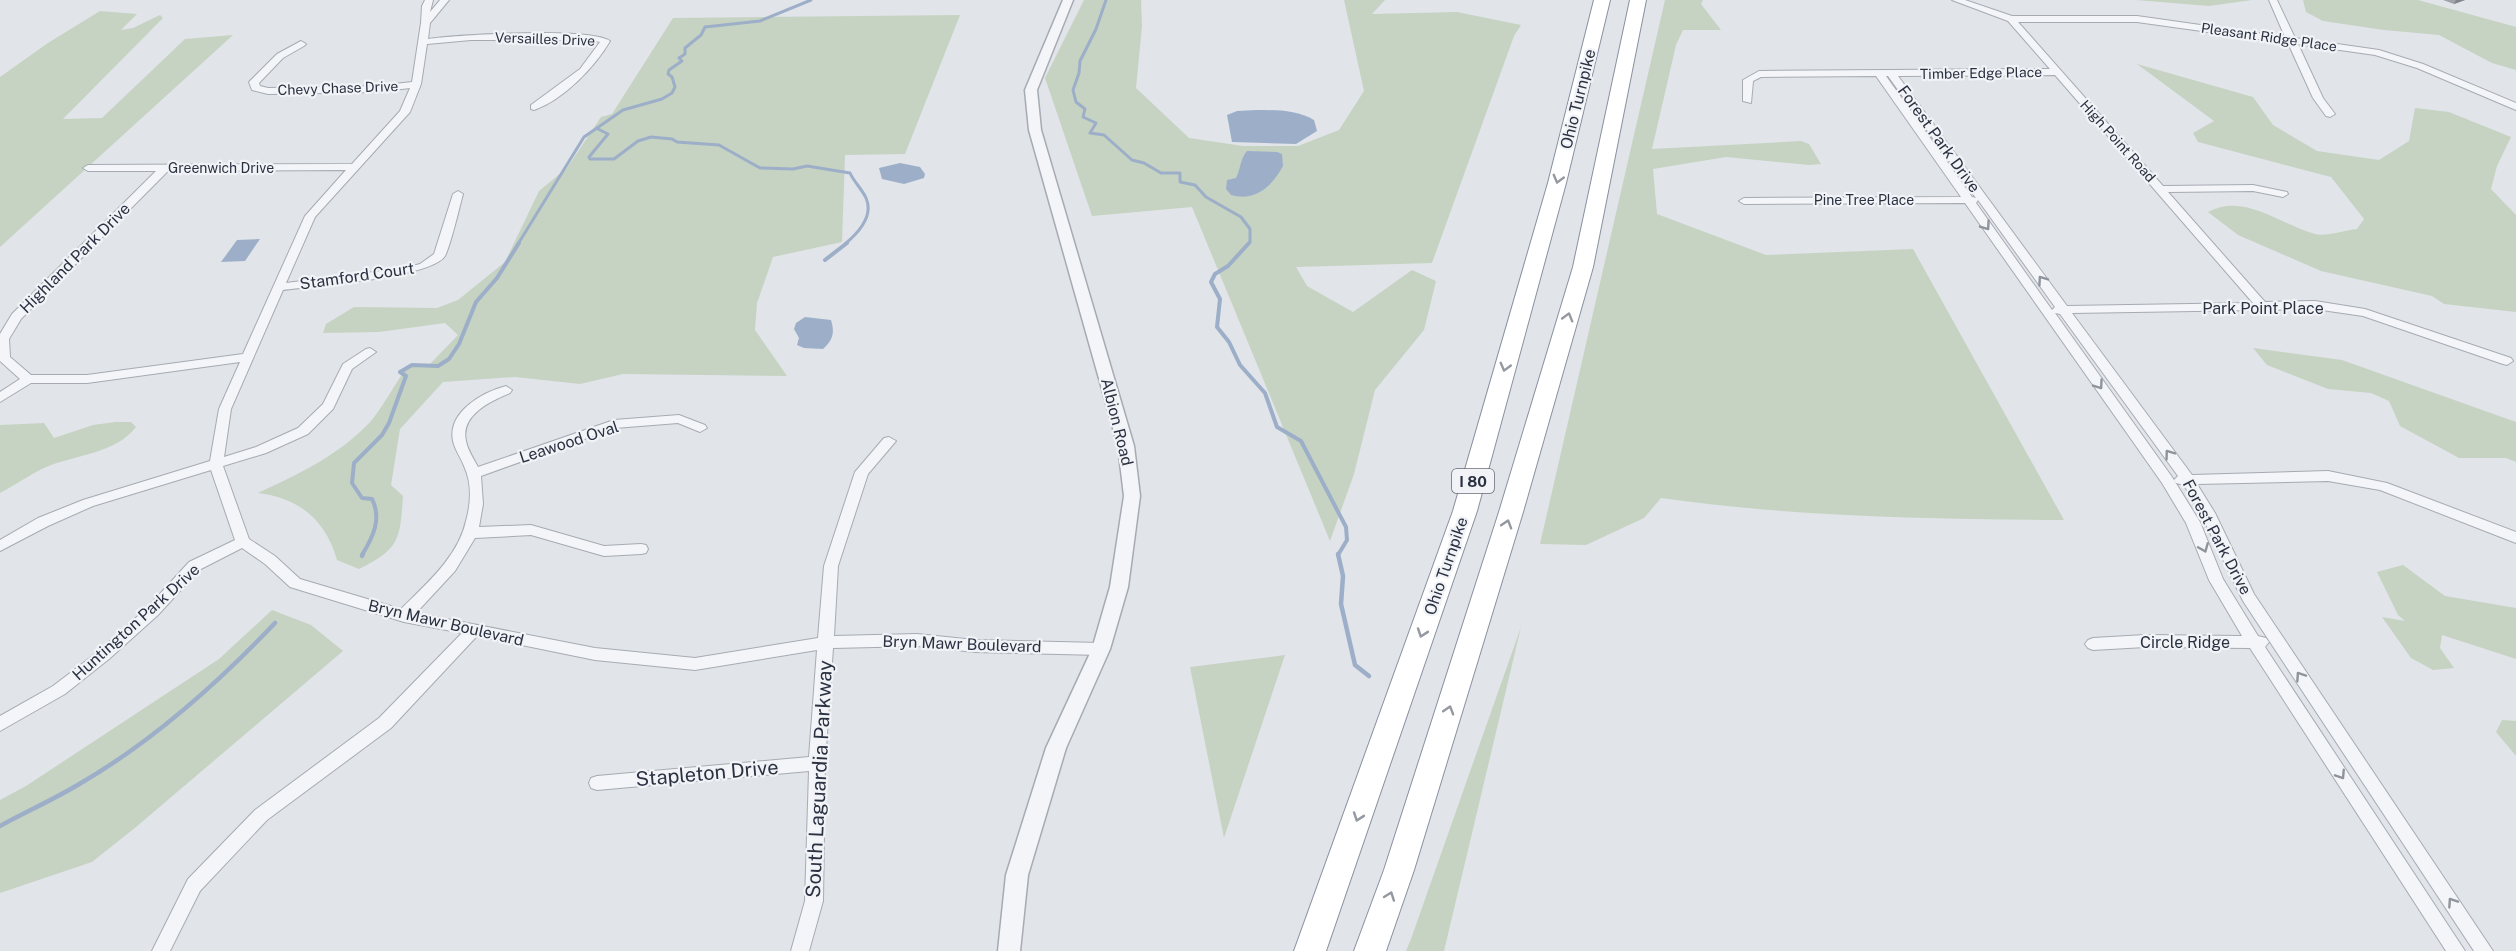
<svg xmlns="http://www.w3.org/2000/svg" width="2516" height="951" viewBox="0 0 2516 951" font-family="'Public Sans',sans-serif">
  <style>
    .green { fill: #c6d3c2 }
    .water { fill: #9dafc8 }
    .lines { fill: none; stroke-linecap: round; stroke-linejoin: round }
    .stream-far2 { stroke: #9dafc8; stroke-width: 3 }
    .stream-far1 { stroke: #9dafc8; stroke-width: 4 }
    .stream { stroke: #9dafc8; stroke-width: 4.5 }
    .minor-casing { stroke: #a6abb3; stroke-width: 2 }
    .tertiary-casing { stroke: #a6abb3; stroke-width: 3 }
    .motorway-casing { stroke: #8990a0; stroke-width: 2 }
    .minor { fill: #f4f5f8; fill-rule: evenodd }
    .tertiary { fill: #f4f5f8; fill-rule: evenodd }
    .motorway { fill: #fff; fill-rule: evenodd }
    .wall { fill: #9ea3aa }
    .shaded-wall { fill: #81848b }
    .oneway { stroke: #9498a0 }
    .oneway2 { stroke: #8f939c }
    .labels { text-anchor: middle; dominant-baseline: central; stroke-width: 4.5; stroke-linejoin: round; paint-order: stroke }
    .far-street-label { font-size: 14px; fill: #2a3141; stroke: #f1f3f7 }
    .shield { fill: #f1f3f7; stroke: #666b78; stroke-width: 1.5 }
    .shield-label { font-size: 15px; font-weight: bold; fill: #2a3141 }
    .street-label { font-size: 16px; fill: #2a3141; stroke: #f1f3f7 }
    .near-street-label { font-size: 20px; fill: #2a3141; stroke: #f1f3f7 }
  </style>
  <rect width="100%" height="100%" fill="#e1e4e9"/>
  <!-- green -->
  <g class="green">
    <polygon points="1084,0 1141,0 1142,26 1136,88 1189,138 1243,146 1298,146 1339,130 1364,91 1344,0 1385,0 1372,14 1457,12 1521,25 1514,36 1432,263 1296,267 1307,286 1353,312 1412,270 1436,281 1424,330 1375,390 1354,474 1330,541 1192,207 1092,216 1045,78"/>
    <path d="M1665,0H1703L1701,4L1721,30H1683L1676,45L1652,149L1801,141L1809,144L1821,164L1809,165L1726,157L1653,169L1657,214L1766,255L1913,249L2064,520C1930,519 1794,517 1661,498L1644,518L1586,545L1540,544Z"/>
    <polygon points="2136,0 2252,0 2209,6"/>
    <polygon points="2303,0 2418,0 2516,27 2516,70 2492,63 2439,35 2384,30 2323,21 2306,12"/>
    <polygon points="100,11 137,14 121,30 133,28 160,15 163,18 63,119 102,118 185,39 233,35 0,247 0,77 48,43"/>
    <path d="M960,15L905,154L845,155L842,242L773,257L757,303L755,330L787,376L623,374L580,384L515,377L443,382L400,429L391,485L403,496C400,539 400,549 359,569L337,560C326,520 299,498 258,493C297,475 341,454 371,421C384,405 395,384 407,367L430,364L458,335L445,323L379,332L323,333L326,324L354,307L437,308L458,300L505,262L539,191L567,168L601,117L612,114L673,18Z"/>
    <path d="M2137,64L2253,97L2273,125L2317,151L2379,160L2409,141L2415,108L2449,112L2511,137L2497,166L2491,189L2516,215V312L2444,304L2432,296L2321,271L2238,235L2208,212C2244,192 2281,225 2315,234C2326,237 2345,230 2357,229L2364,219L2331,177L2198,142L2193,133L2214,121Z"/>
    <polygon points="2253,348 2342,360 2516,422 2516,462 2506,458 2459,458 2400,426 2389,401 2371,393 2328,389 2267,365"/>
    <path d="M116,422H131L136,427C114,455 75,454 44,468C29,475 15,485 0,493V425L44,423L54,438L93,425Z"/>
    <polygon points="2403,565 2445,596 2516,608 2516,659 2442,635 2440,648 2454,668 2433,670 2411,658 2382,617 2405,621 2398,615 2377,572"/>
    <polygon points="272,610 311,625 343,651 136,827 92,862 0,893 0,800 26,786 219,659"/>
    <polygon points="1521,627 1444,951 1406,951 1411,939"/>
    <polygon points="1285,655 1224,838 1190,667"/>
    <polygon points="2502,720 2516,721 2516,756 2496,732"/>
  </g>
  <!-- water -->
  <g class="water">
    <path d="M1257,110C1276,110 1297,110 1314,120L1317,131L1296,144L1232,142L1227,115L1237,111Z"/>
    <path d="M1247,151L1277,152L1282,154L1283,166C1272,186 1256,202 1231,195L1226,189L1227,180L1236,178C1241,168 1240,159 1247,151Z"/>
    <polygon points="900,163 920,167 925,174 924,178 904,184 882,179 879,168"/>
    <polygon points="260,239 245,261 221,262 237,240"/>
    <path d="M805,317L831,320C835,333 833,340 823,349L804,348L797,345L799,338L794,329L796,323Z"/>
  </g>
  <g class="lines">
    <!-- stream-far2 -->
    <g class="stream-far2">
      <polyline points="1106,0 1096,29 1080,61 1079,73 1073,90 1076,102 1085,109 1083,117 1096,123 1090,133 1104,135 1132,160 1144,163 1161,173 1180,173 1180,182 1195,185 1206,197 1241,217 1250,229 1250,242 1248,244"/>
      <path d="M598,129L608,134L589,157L590,159H614L638,141L651,137L672,139L677,142L719,145L760,168L793,169L807,166L850,173C854,182 862,189 866,198C874,216 857,234 845,244"/>
      <polyline points="518,244 584,137 623,110 662,99 672,93 675,87 672,77 668,74 669,70 682,61 679,58 685,54 685,48 701,35 705,27 760,21 811,0"/>
    </g>
    <!-- stream-far1 -->
    <g class="stream-far1">
      <polyline points="1249,243 1228,266 1215,274 1211,282 1220,299 1217,327 1229,342 1240,365 1265,393 1277,427 1301,441 1346,527 1347,540 1338,555"/>
      <polyline points="825,260 847,243"/>
      <path d="M362,555C373,537 382,519 372,499L362,498L352,483L354,463L382,435L389,423L406,376L400,372L412,365L438,366L449,359L459,344L476,302L497,278L519,243"/>
    </g>
    <!-- stream -->
    <g class="stream">
      <polyline points="1338,554 1343,576 1341,604 1355,665 1369,676"/>
      <polyline points="362,556 363,554"/>
      <path d="M0,826C27,811 55,799 81,783C153,741 218,683 275,623"/>
    </g>
    <defs>
      <g id="minor">
        <path d="M425,0H433L430,12L440,0H449L430,23L428,39C459,35 589,27 610,41C595,67 563,100 534,110L531,109V105L580,69L600,42L589,40H471L427,44L421,84L410,112L315,217L286,283L405,268L420,264L434,254L453,194L458,191L463,194C459,209 451,244 445,256C431,278 312,286 283,290L231,409L224,457L256,447L298,428L323,404L343,364L366,349L370,348L376,352L352,369L333,409L308,434L266,453L223,466L249,539L275,556L300,579L401,609C426,584 458,557 466,521C471,503 472,483 464,466C461,458 455,450 453,441C447,412 483,392 506,386L512,390L510,393C491,401 460,415 466,441C468,451 474,459 478,467L614,420L679,415L705,425L707,428L700,432L678,423L615,428L481,476L483,504L479,527L531,525L604,546L641,544L646,545L648,549L646,553L641,554L604,556L531,535L475,538L455,571L416,613L595,648L695,658L818,638L824,566L855,472L884,438L889,437L896,441L868,474L838,566L834,636L917,634L975,640L1101,643L1106,645L1109,649L1106,653L1101,655L975,652L917,646L833,648L825,763L823,901L809,951H791L805,901L809,771L597,790L591,788L589,783L591,778L597,776L809,757L817,650L695,670L595,660L477,636L391,728L267,820L200,891L170,951H152L188,879L255,810L379,718L462,633L404,622L290,587L265,564L242,548L199,570L158,615L109,659L65,694L0,731V716L53,686L99,651L148,607L189,562L235,540L211,470L93,506L48,526L0,551V540L38,518L83,500L210,461L219,409L240,362L87,383H31L0,402V392L20,379L0,361V334L12,314L156,171H88L83,168L88,165L352,164L400,111L410,88L377,92L268,94L252,90L249,82L277,54L301,41L306,44L304,46L283,58L259,83L260,86L268,88L377,86L412,82L421,23L422,6ZM346,170L305,216L243,354L87,375H31L10,357L9,339L21,319L168,171Z"/>
        <path d="M1952,0H1965L2012,16H2137L2285,37L2269,0H2277L2295,38L2379,50L2423,64L2516,103V110L2417,68L2375,55L2298,44L2323,98L2335,114L2330,117L2326,116L2313,98L2288,43L2137,22H2018L2163,186L2253,185L2287,192L2288,194L2283,197L2253,191L2168,192L2265,302L2315,301L2365,309L2511,358L2513,361L2507,365L2503,364L2363,316L2315,309L2072,313L2192,475L2328,471L2387,483L2516,532V543L2380,490L2328,481L2197,484L2215,513L2254,594L2493,951H2474L2243,601L2201,514L2184,485L2176,483L2174,480L2178,476L2060,314L2055,313L2172,477L2200,522L2223,579L2258,636L2266,638L2269,642L2265,647L2465,951H2446L2250,648L2145,647L2093,650L2088,648L2085,644L2088,640L2093,638L2145,635L2242,636L2209,580L2186,523L2162,483L1965,203L1744,204L1739,201L1744,198L1961,197L1876,76L1761,77L1753,81L1751,103L1743,101V80L1759,71L2050,69L2008,21ZM2055,75L2253,303L2067,306L1898,76ZM1886,76H1888L1976,198L1972,197ZM1978,200L2055,307L2052,310L1976,203Z"/>
      </g>
      <polygon id="tertiary" points="1063,0 1073,0 1037,90 1041,130 1134,446 1140,496 1128,587 1110,649 1066,748 1028,875 1020,951 998,951 1006,875 1046,748 1092,649 1110,587 1124,496 1118,446 1029,130 1025,90"/>
      <g id="motorway">
        <polygon points="1594,0 1610,0 1566,183 1477,511 1326,951 1294,951 1453,511 1548,183"/>
        <polygon points="1630,0 1646,0 1593,267 1523,512 1414,870 1386,951 1354,951 1384,870 1499,512 1573,267"/>
      </g>
    </defs>
    <!-- minor casing -->
    <use href="#minor" class="minor-casing"/>
    <!-- tertiary casing -->
    <use href="#tertiary" class="tertiary-casing"/>
    <!-- motorway casing -->
    <use href="#motorway" class="motorway-casing"/>
    <!-- minor -->
    <use href="#minor" class="minor"/>
    <!-- tertiary -->
    <use href="#tertiary" class="tertiary"/>
    <!-- motorway -->
    <use href="#motorway" class="motorway"/>
  </g>
  <!-- wall -->
  <polygon class="wall" points="2443,0 2465,0 2454,4"/>
  <!-- shaded-wall -->
  <polygon class="shaded-wall" points="2456,0 2465,0 2454,4"/>
  <!-- one-way arrows -->
  <defs><path id="oneway-chevron" d="M-2-3.5L2.5 0L-2 3.5" fill="none" stroke-width="1.6" stroke-linecap="round" stroke-linejoin="round" transform="scale(1.5)"/></defs>
  <g class="oneway">
    <use href="#oneway-chevron" transform="translate(1558 179) rotate(105)"/>
    <use href="#oneway-chevron" transform="translate(1568 317) rotate(-74)"/>
    <use href="#oneway-chevron" transform="translate(1505 367) rotate(105)"/>
    <use href="#oneway-chevron" transform="translate(1507 524) rotate(-73)"/>
    <use href="#oneway-chevron" transform="translate(1422 633) rotate(109)"/>
    <use href="#oneway-chevron" transform="translate(1449 710) rotate(-73)"/>
    <use href="#oneway-chevron" transform="translate(1358 817) rotate(109)"/>
    <use href="#oneway-chevron" transform="translate(1390 896) rotate(-70)"/>
  </g>
  <g class="oneway2">
    <use href="#oneway-chevron" transform="translate(1986 226) rotate(55)"/>
    <use href="#oneway-chevron" transform="translate(2042 280) rotate(-125)"/>
    <use href="#oneway-chevron" transform="translate(2099 385) rotate(55)"/>
    <use href="#oneway-chevron" transform="translate(2169 454) rotate(-126)"/>
    <use href="#oneway-chevron" transform="translate(2204 548) rotate(68)"/>
    <use href="#oneway-chevron" transform="translate(2300 676) rotate(-124)"/>
    <use href="#oneway-chevron" transform="translate(2341 775) rotate(57)"/>
    <use href="#oneway-chevron" transform="translate(2452 902) rotate(-124)"/>
  </g>
  <g class="labels">
    <!-- far-street labels -->
    <g class="far-street-label">
      <text transform="translate(2269 37) rotate(8)">Pleasant Ridge Place</text>
      <text transform="translate(545 39) rotate(2)">Versailles Drive</text>
      <text transform="translate(1981 73) rotate(-1)">Timber Edge Place</text>
      <text transform="translate(338 88) rotate(-2)">Chevy Chase Drive</text>
      <text transform="translate(2118 141) rotate(48)">High Point Road</text>
      <text x="221" y="168">Greenwich Drive</text>
      <text x="1864" y="200">Pine Tree Place</text>
    </g>
    <!-- shield labels -->
    <rect class="shield" x="1452" y="469" width="42" height="24" rx="4.5"/>
    <g class="shield-label">
      <text x="1473" y="481">I 80</text>
    </g>
    <!-- street labels -->
    <g class="street-label">
      <text transform="translate(1578 99) rotate(-76)">Ohio Turnpike</text>
      <text transform="translate(1939 139) rotate(54)">Forest Park Drive</text>
      <text transform="translate(75 258) rotate(-45)">Highland Park Drive</text>
      <text transform="translate(357 276) rotate(-8)">Stamford Court</text>
      <text x="2263" y="308">Park Point Place</text>
      <text transform="translate(1117 422) rotate(76)">Albion Road</text>
      <text transform="translate(569 442) rotate(-18)">Leawood Oval</text>
      <text transform="translate(2217 537) rotate(62)">Forest Park Drive</text>
      <text transform="translate(1446 566) rotate(-71)">Ohio Turnpike</text>
      <text transform="translate(136 622) rotate(-42)">Huntington Park Drive</text>
      <text transform="translate(446 623) rotate(13)">Bryn Mawr Boulevard</text>
      <text x="2185" y="642">Circle Ridge</text>
      <text transform="translate(962 644) rotate(2)">Bryn Mawr Boulevard</text>
    </g>
    <!-- near-street labels -->
    <g class="near-street-label">
      <text transform="translate(707 773) rotate(-5)">Stapleton Drive</text>
      <text transform="translate(819 779) rotate(-87)">South Laguardia Parkway</text>
    </g>
  </g>
</svg>
